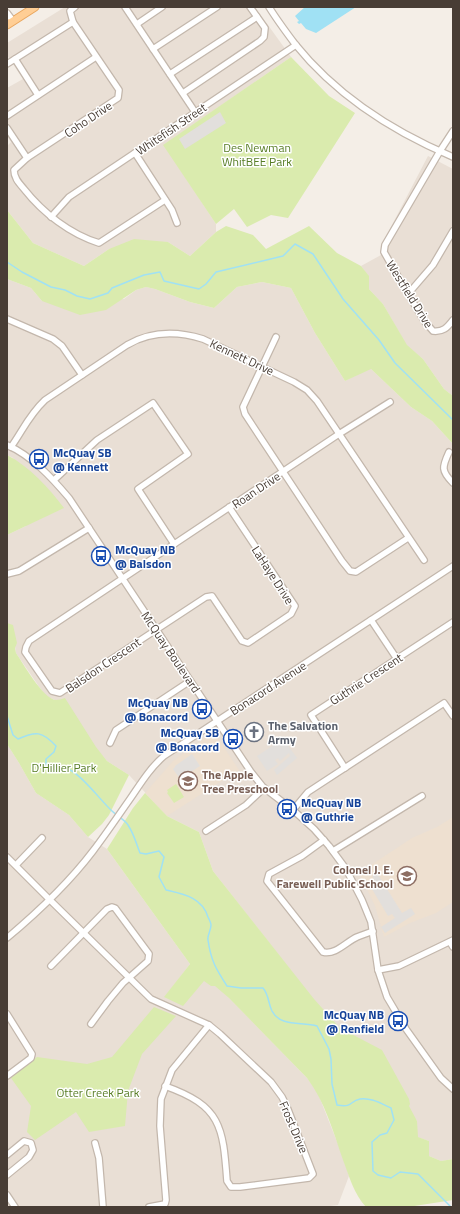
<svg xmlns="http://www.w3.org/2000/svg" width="460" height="1214" viewBox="0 0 460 1214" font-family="'Titillium Web',sans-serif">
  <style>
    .residential { fill: #e9dfd5 }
    .education { fill: #eee0d0 }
    .green { fill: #daebae }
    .parking { fill: #e2dfdc }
    .water { fill: #a0e1f4 }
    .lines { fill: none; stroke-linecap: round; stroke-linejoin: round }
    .stream { stroke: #a0e1f4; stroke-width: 1.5 }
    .minor-casing { stroke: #c3b7ac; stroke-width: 8 }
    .major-casing { stroke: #eaa75f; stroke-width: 9 }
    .minor { stroke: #fff; stroke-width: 5.5 }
    .major { stroke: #ffce95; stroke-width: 7 }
    .labels { text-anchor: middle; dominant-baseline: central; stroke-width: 3; stroke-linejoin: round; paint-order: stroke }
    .street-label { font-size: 12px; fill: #483d35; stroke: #fff }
    .park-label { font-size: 12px; fill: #577d25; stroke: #fff }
    .transit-label { font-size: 12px; font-weight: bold; fill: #164399; stroke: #fff; text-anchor: start }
    .worship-label { font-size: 12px; font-weight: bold; fill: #5b616d; stroke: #fff; text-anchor: start }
    .education-label { font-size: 12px; font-weight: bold; fill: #785e54; stroke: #fff; text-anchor: start }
  </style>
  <rect width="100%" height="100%" fill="#f4eee7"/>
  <!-- residential -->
  <g class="residential">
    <polygon points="65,7 255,7 291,57 164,145 216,224 216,232 190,256 168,242 109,249 84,266 33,243 7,210 7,146 11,142 7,136 7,88 23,79 7,55 7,43"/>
    <polygon points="428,156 453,169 453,396 444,389 423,359 407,346 383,304 369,289 369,277 361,266 381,255 381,246"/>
    <polygon points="7,279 31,288 42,301 124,299 136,290 146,287 155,289 190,302 214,308 237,287 262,282 291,288 315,333 345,381 370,368 411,407 432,421 453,444 453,1159 441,1161 429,1156 429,1141 417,1137 417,1121 340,1032 340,1028 313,999 213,871 199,832 167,816 129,775 107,761 55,700 46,696 40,688 16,653 15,646 7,637 7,535 26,526 13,458 7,455"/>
    <polygon points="7,744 19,763 36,793 69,815 88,837 107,849 190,964 165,997 208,976 307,1078 317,1091 343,1157 349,1176 338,1205 323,1207 7,1207"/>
  </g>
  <!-- education -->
  <g class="education">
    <polygon points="214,732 239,770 167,816 145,793 173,761"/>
    <polygon points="453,817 453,902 436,913 410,923 384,937 375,906 359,873 412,838 437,827"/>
  </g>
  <!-- green -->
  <g class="green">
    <polygon points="291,57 329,96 355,113 288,218 271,215 247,227 234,209 216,224 163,145"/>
    <polygon points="7,210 33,243 84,266 109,249 134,239 168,242 190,256 216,232 226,226 253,235 266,249 309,226 337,253 361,266 369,276 369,289 383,304 407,345 423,359 444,389 453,396 453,444 432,421 411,407 371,369 345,381 315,333 291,288 262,282 237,287 214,308 190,302 155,289 146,287 136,290 106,310 80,315 42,301 31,288 7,279"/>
    <path d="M7,455C30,467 48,487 64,508L7,535Z"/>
    <path d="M7,623L13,625L17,643L15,648L16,653C23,663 43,699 56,700C58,700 62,699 65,698L96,747L107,761L129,775L109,815L102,824L88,837L69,815L36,793L19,763L7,744Z"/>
    <polygon points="176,784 184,797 174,803 167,793 168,792 167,790"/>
    <path d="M145,793L167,816L199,832L213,871L314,999L340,1028L382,1050L409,1099L410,1104L409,1106L417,1121L418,1137L429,1141V1156L441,1161L453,1159V1200L408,1207H366C354,1194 349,1176 343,1160C333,1131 325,1102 307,1078L229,998L215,986H211L204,981L183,1006L164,997L190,964L107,849L133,808Z"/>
    <polygon points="154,1007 176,1016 142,1054 128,1091 125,1126 89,1132 76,1112 35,1140 27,1132 31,1106 11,1078 37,1057 87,1064 112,1057"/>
  </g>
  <!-- parking -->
  <g class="parking">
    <polygon points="220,112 226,123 185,149 179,139"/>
    <polygon points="281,736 297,758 277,775 274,770 290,756 289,753 280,761 278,758 275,760 278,764 267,771 257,756 277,743 276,740"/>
    <polygon points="192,754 200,766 180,779 173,769 175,767 175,766"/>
    <polygon points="377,873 402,913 411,908 415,914 385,933 381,927 395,918 392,914 388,916 372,889 378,886 372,876"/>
  </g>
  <!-- water -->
  <polygon class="water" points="305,7 356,7 316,33 306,29 301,23 299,24 297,22 299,21 295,16"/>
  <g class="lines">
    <!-- stream -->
    <g class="stream">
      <polyline points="7,262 22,272 51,287 65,290 77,296 90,299 108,293 112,288 144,275 160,272 164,281 199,289 206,284 216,272 283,256 295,244 313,254 343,299 379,340 395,363 453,420"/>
      <path d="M7,716L13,735L18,739C36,731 42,731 56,746L54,752L46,759V768C56,773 61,767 70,770C83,776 100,800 112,811C117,816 124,819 128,825C134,834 136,843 140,853L146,854L159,851L164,857L159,877L166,890C183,894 202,897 208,917C209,919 211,923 211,925C211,931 207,935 208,940C211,961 216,969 227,986L241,988H263C269,995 268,1003 272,1011C281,1028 303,1021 317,1026L329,1049L331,1059L332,1084L337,1105C354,1108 349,1101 360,1099C370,1097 382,1104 391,1108L394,1120L387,1133L380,1135L372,1142L373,1171L378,1175L391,1178L400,1172L418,1174L451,1207"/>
    </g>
    <defs>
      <g id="minor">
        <path d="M75,7L70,11L73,22L119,90L118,98L27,158L14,170C14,178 19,183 24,189C43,213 70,234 99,243L165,200"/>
        <polyline points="125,7 195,112"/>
        <path d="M269,7C277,20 286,32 295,44C336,95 394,132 453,157"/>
        <polyline points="7,13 13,21"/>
        <polyline points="137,24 162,7"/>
        <polyline points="153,49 217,7"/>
        <polyline points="15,59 38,95"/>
        <polyline points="7,64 73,22"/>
        <polyline points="170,74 257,17"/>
        <polyline points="183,93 260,41 264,37 265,28 250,7"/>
        <polyline points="7,116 96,57"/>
        <polyline points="7,128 27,158"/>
        <path d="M453,131L440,151L385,245L384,252L408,294L425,322L433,331C443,332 447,328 453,320"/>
        <polyline points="135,153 172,210 177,223"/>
        <polyline points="51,217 69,197 296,45"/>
        <polyline points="408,294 433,265 453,231"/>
        <polyline points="7,319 53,339 62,346 82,375"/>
        <polyline points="276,337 243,407 245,414 342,561 350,571 356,572 408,538"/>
        <path d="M7,445C32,456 52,478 69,498L251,772L263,787L293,810L314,829L329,846L346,869L362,900L371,922L378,970L387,997L406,1029L441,1078L453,1089"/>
        <path d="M11,447C23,430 29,415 45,400L127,345C151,331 177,331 203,339L294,382L307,390L317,401L424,560"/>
        <path d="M449,452C442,467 441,471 453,483"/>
        <polyline points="54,480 97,440 153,403 188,454 138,489 174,544"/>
        <polyline points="229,507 295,606 291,614 248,643 242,641 212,596 206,597 60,693 52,691 25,652 26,647 29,641 339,434 390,402"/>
        <polyline points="7,574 19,571 89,528"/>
        <polyline points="371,620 397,659"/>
        <polyline points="110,743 116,730 190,681"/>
        <polyline points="345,768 311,715 453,622"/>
        <polyline points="293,810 308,792 444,703 453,716"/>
        <polyline points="206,831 246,805 264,788"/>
        <path d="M324,840L302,856L269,874L267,881L323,952C336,955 346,942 357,937C362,935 368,933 373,931"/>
        <polyline points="333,851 422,796"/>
        <path d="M7,857L50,900L151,999L209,1025L220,1034L271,1082L282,1097L287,1107L313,1174L309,1178L240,1187H231L227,1181C223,1126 221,1106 165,1086"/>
        <polyline points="16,865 42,838"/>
        <path d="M7,938C38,912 68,884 93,851C106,834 118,816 130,799C141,783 150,768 164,756L453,566"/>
        <polyline points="450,942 453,947"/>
        <polyline points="51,966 107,909 112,907 115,908 149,954 148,961 123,983 108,1001 91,1024"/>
        <polyline points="378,970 399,966 453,940"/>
        <polyline points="7,1014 32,1054 31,1058 7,1076"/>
        <polyline points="95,1143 99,1158 103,1207"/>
        <polyline points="7,1155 24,1141 31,1143 33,1150 29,1157 7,1175"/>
        <polyline points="7,1195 15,1207"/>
        <polyline points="149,1207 165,1204 166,1200 160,1126 161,1099 172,1070 209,1025"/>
      </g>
      <polyline id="major" points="7,25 35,7"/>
    </defs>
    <!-- minor casing -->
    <use href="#minor" class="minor-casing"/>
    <!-- major casing -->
    <use href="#major" class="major-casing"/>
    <!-- minor -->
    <use href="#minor" class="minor"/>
    <!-- major -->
    <use href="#major" class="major"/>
  </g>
  <!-- icons -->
  <defs>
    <symbol id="bus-ring" viewBox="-11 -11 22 22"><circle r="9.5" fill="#fff" stroke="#1a4fb4" stroke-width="1.5"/><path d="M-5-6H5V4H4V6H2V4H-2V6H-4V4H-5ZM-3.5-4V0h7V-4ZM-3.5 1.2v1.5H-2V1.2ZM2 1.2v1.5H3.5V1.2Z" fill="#1a4fb4"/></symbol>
    <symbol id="church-ring" viewBox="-11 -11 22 22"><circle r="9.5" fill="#fff" stroke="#6b7280" stroke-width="1.5"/><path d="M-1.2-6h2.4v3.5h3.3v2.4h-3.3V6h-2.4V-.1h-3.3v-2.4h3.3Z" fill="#6b7280"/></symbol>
    <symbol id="school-ring" viewBox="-11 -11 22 22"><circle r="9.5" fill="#fff" stroke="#8d6e63" stroke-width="1.5"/><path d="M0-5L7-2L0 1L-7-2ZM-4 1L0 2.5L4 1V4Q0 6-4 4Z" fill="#8d6e63"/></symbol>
  </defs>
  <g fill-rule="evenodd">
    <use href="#bus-ring" x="28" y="448" width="22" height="22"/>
    <use href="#bus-ring" x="90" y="545" width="22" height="22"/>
    <use href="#bus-ring" x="191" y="698" width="22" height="22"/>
    <use href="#church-ring" x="243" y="721" width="22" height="22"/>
    <use href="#bus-ring" x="222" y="728" width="22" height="22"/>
    <use href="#school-ring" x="177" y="770" width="22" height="22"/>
    <use href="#bus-ring" x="276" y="798" width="22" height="22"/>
    <use href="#school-ring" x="396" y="865" width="22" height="22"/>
    <use href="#bus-ring" x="387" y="1010" width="22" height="22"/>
  </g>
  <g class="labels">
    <!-- street labels -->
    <g class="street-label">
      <text transform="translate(88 119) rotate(-34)">Coho Drive</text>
      <text transform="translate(171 129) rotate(-34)">Whitefish Street</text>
      <text transform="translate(410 294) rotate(58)">Westfield Drive</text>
      <text transform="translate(242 357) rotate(25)">Kennett Drive</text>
      <text transform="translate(256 490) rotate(-34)">Roan Drive</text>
      <text transform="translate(273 575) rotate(57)">LaHaye Drive</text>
      <text transform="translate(171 652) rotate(56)">McQuay Boulevard</text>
      <text transform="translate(103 665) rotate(-34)">Balsdon Crescent</text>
      <text transform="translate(366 679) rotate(-33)">Guthrie Crescent</text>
      <text transform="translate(268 688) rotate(-33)">Bonacord Avenue</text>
      <text transform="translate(294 1127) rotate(67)">Frost Drive</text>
    </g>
    <!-- park labels -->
    <g class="park-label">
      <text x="257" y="147">Des Newman<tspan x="257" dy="14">WhitBEE Park</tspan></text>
      <text x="64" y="767">D'Hillier Park</text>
      <text x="98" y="1092">Otter Creek Park</text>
    </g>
    <!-- transit labels -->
    <g class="transit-label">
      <text x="53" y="452">McQuay SB<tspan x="53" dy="14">@ Kennett</tspan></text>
      <text x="115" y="549">McQuay NB<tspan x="115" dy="14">@ Balsdon</tspan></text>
      <text x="188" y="702" text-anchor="end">McQuay NB<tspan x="188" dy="14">@ Bonacord</tspan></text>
      <text x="219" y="732" text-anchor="end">McQuay SB<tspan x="219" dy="14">@ Bonacord</tspan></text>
      <text x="301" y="802">McQuay NB<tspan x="301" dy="14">@ Guthrie</tspan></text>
      <text x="384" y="1014" text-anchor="end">McQuay NB<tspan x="384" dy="14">@ Renfield</tspan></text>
    </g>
    <!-- worship labels -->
    <g class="worship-label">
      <text x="268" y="725">The Salvation<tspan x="268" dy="14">Army</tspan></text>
    </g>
    <!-- education labels -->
    <g class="education-label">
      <text x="202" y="774">The Apple<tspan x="202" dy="14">Tree Preschool</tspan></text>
      <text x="393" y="869" text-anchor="end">Colonel J. E.<tspan x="393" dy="14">Farewell Public School</tspan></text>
    </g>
  </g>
  <!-- border -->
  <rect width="460" height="1214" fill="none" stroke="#483d35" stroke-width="16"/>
</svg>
